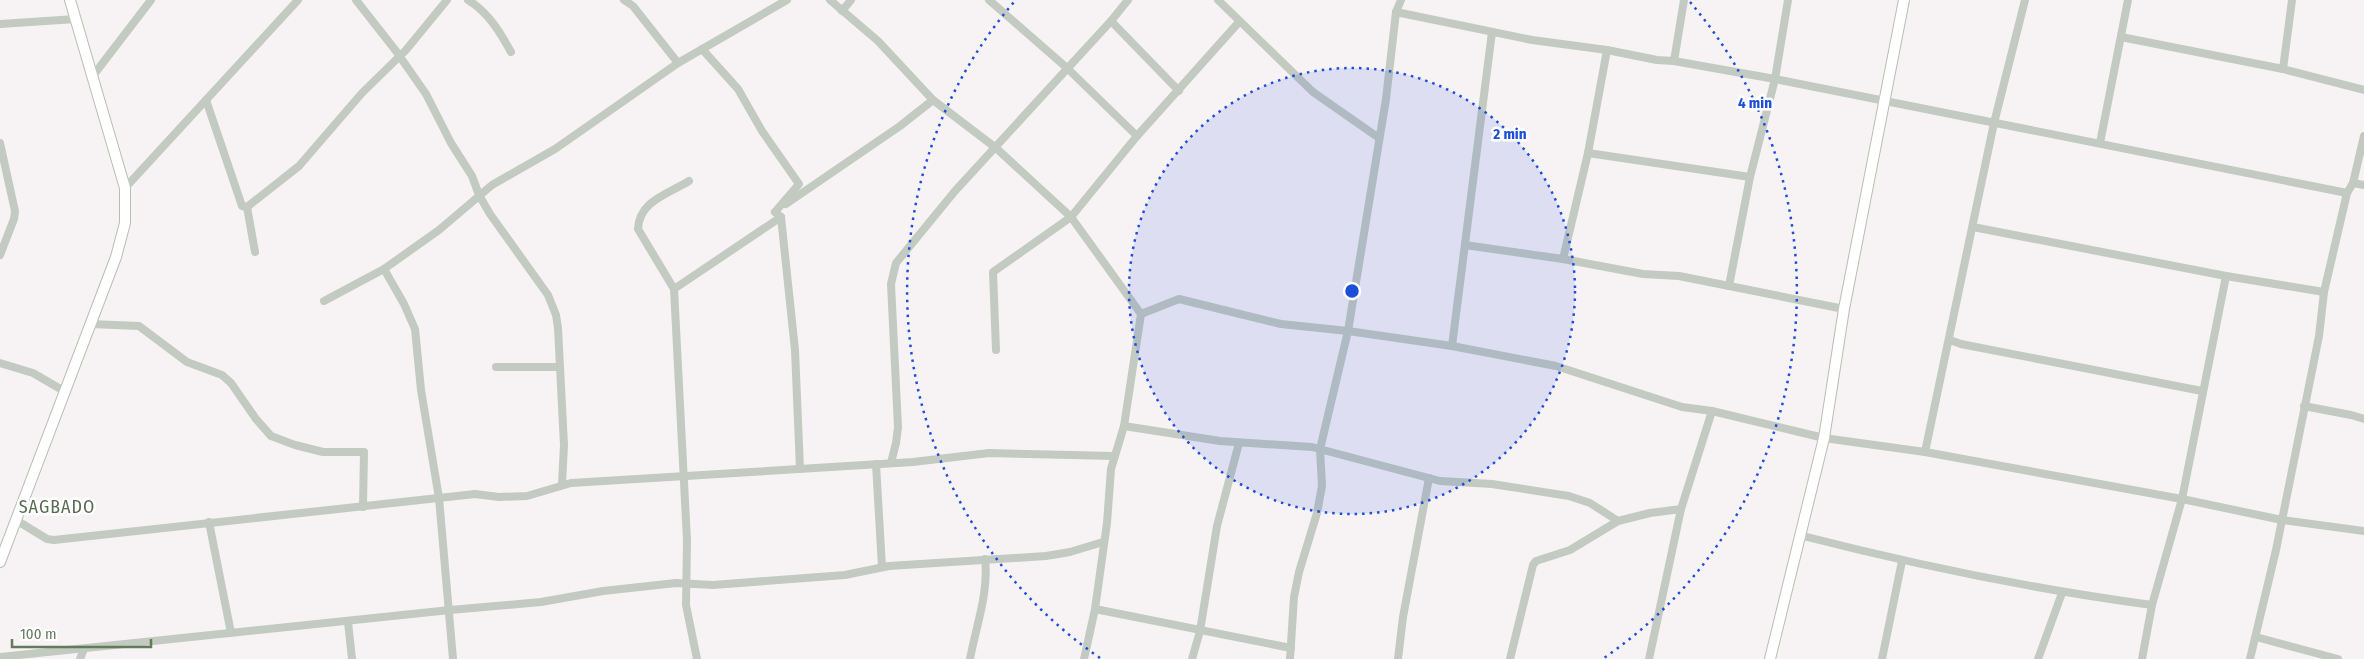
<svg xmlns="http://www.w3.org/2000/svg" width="2364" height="659" viewBox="0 0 2364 659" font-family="'Fira Sans Condensed',sans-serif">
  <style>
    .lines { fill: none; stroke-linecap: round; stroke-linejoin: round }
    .secondary-casing { stroke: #b6bfb3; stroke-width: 12 }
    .street { stroke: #c3cac1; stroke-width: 8 }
    .secondary { stroke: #fff; stroke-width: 10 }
    .ring { fill: none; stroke: #1d4ed8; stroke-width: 2.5; stroke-dasharray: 2.5 5 }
    .labels { text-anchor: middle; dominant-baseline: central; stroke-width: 5; stroke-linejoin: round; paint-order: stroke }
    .quarter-label { font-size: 18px; letter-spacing: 1px; fill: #576b51; stroke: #fff }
    .centre { fill: #1d4ed8; stroke: #fff; stroke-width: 2.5 }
    .ring-label { font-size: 15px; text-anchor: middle; font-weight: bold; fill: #1d4ed8; stroke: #fff; stroke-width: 5; stroke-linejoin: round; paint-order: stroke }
  </style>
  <rect width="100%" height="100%" fill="#f7f3f5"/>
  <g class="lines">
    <defs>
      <g id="secondary">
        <polyline points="0,562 116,257 125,223 125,188 70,0"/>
        <polyline points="1770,659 1824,438 1844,309 1904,0"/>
      </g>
    </defs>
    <!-- secondary casing -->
    <use href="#secondary" class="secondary-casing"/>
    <!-- street -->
    <g class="street">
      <polyline points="356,0 396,51 426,94 451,143 472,176 479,195 490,214 548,295 556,315 558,328 564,445 562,484"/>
      <path d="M468,0C488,12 500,32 511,52"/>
      <polyline points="624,0 633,6 678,63"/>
      <polyline points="830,0 878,41 933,100 996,148 1071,217 1141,314 1124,426 1111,469 1107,523 1095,609 1084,659"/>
      <polyline points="989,0 1067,68 1137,136"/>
      <polyline points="1218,0 1313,92 1379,138"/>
      <polyline points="842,11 851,0"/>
      <polyline points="1396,12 1532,40 1607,50 1657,60 1674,61 1775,79 2347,193"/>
      <polyline points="1111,21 1179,91"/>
      <polyline points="0,24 76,19"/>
      <polyline points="2121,37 2283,69 2364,90"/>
      <polyline points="702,49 738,89 762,131 799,184 775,212"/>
      <polyline points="1674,61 1684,0"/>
      <polyline points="2283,69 2292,0"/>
      <polyline points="92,77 151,0"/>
      <polyline points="206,100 242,206 247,207 255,252"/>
      <polyline points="0,143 15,211 14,219 0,255"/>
      <polyline points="2100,143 2128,0"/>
      <polyline points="1588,153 1750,177"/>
      <polyline points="2353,183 2364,185"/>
      <polyline points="125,188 298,0"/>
      <polyline points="786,204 900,126 933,100"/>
      <polyline points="247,207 299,166 362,93 406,50 447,0"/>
      <polyline points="781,217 795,350 800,469"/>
      <polyline points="1973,227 2226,276 2324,292"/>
      <polyline points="1465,245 1563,259 1643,274 1679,276 1844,309"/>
      <polyline points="1563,259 1588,153 1607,50"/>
      <polyline points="1729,286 1750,177 1775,79 1788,0"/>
      <path d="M674,289L638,229C639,201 668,194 689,181"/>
      <polyline points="324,301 384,269"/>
      <polyline points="1141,314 1179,299 1281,324 1348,331 1452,346 1556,366 1682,407 1712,411 1824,438 1925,452 2182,499 2282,520 2364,531"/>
      <polyline points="90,324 139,326 187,362 222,375 231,383 256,419 271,436 295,445 323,452 364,452 363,507"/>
      <polyline points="1950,340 1961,344 2202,391"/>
      <polyline points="1452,346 1492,32"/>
      <polyline points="996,350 993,272 1071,217 1137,136 1239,22"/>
      <polyline points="0,363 33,373 64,391"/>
      <polyline points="496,367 560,367"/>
      <polyline points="2304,406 2351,415 2364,419"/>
      <polyline points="1124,426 1220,441 1312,447 1440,481 1492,484 1569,496 1590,503 1618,521"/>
      <polyline points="1925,452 1994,123 2025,0"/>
      <polyline points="891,463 896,443 898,427 891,284 896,263 955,191 1111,21 1128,0"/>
      <polyline points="876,464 882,567"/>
      <polyline points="16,520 47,539 54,540 475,494 499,497 527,496 571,483 913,462 989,453 1114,456"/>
      <polyline points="209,522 231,633"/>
      <path d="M1799,535C1916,565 2032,589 2152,605"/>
      <polyline points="1095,609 1291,648"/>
      <polyline points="348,622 352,659"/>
      <polyline points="2256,637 2338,659"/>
      <polyline points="0,657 450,610 541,602 603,591 676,583 713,585 845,575 889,566 1046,556 1070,552 1103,542"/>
      <polyline points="80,659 84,649"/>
      <polyline points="453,659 439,498 421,390 415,329 404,304 384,269 439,230 492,185 555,149 678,63 787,0"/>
      <polyline points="697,659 686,605 687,540 674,289 781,217 775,212"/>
      <path d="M970,659C976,626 989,593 985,559"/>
      <polyline points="1192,659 1200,631 1217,526 1239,443"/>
      <polyline points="1290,659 1294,597 1299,572 1317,513 1322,486 1320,449 1348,331 1386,99 1396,12 1401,0"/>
      <polyline points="1398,659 1403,617 1429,478"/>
      <polyline points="1510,659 1533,565 1536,561 1570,550 1618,521 1650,513 1681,509"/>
      <polyline points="1649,659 1681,509 1712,411"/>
      <polyline points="1882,659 1902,561"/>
      <polyline points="2038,659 2062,593"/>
      <polyline points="2142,659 2152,605 2182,499 2226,276"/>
      <polyline points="2250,659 2276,550 2319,336 2324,292 2347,193 2353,183 2364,136"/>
    </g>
    <!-- secondary -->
    <use href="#secondary" class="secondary"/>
  </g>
  <!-- distance rings -->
  <circle cx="1352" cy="291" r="223" fill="#1d4ed8" fill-opacity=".12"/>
  <g class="ring">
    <circle cx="1352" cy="291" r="223"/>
    <path d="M1100 658A445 445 0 0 1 1014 2M1690 2A445 445 0 0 1 1604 658"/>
  </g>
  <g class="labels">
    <!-- quarter labels -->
    <g class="quarter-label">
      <text x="57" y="507">SAGBADO</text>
    </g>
  </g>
  <circle cx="1352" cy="291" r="8" class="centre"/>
  <g class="ring-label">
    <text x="1755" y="108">4 min</text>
    <text x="1510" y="139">2 min</text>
  </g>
  <!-- scale -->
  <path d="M12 639v8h139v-8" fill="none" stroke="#627b5a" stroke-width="2.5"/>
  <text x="20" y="639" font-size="15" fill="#627b5a" stroke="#ffffff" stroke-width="4" paint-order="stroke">100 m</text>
</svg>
